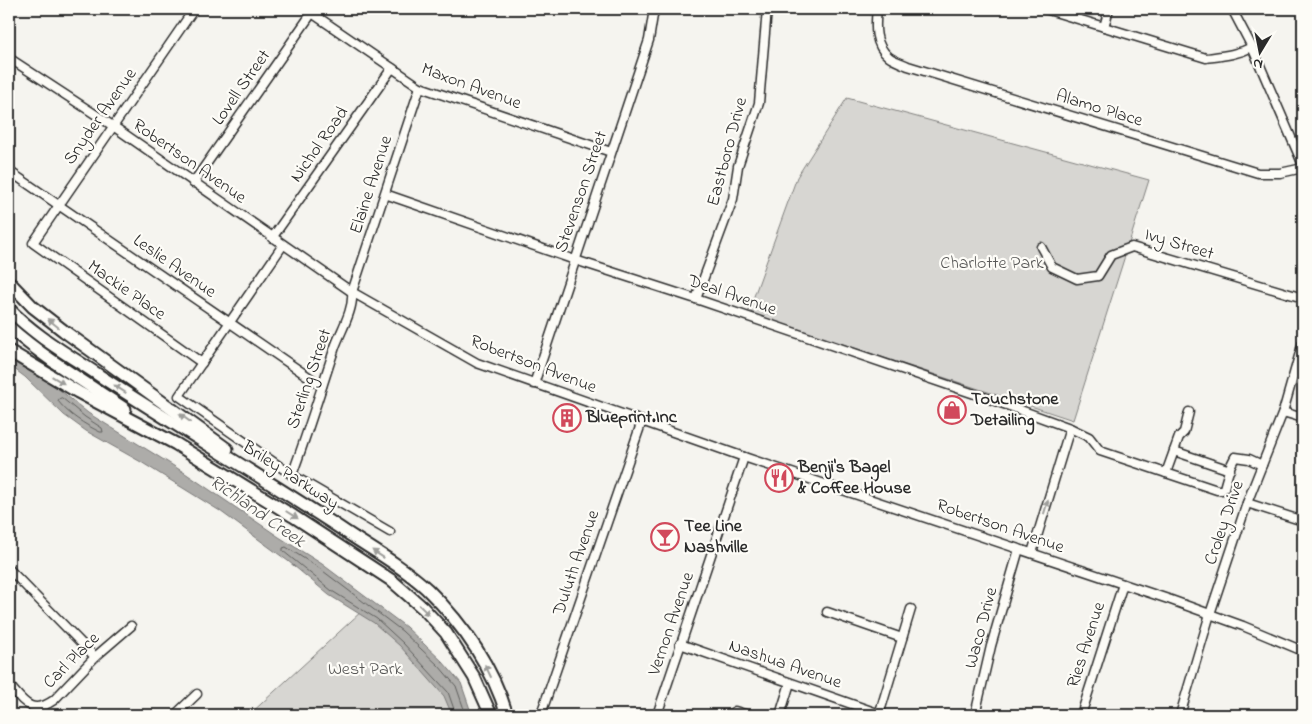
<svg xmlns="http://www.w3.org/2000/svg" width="1312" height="724" viewBox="0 0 1312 724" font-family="'Indie Flower',sans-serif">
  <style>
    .green { fill: #d7d6d2; stroke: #81807e }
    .water { fill: #adaca9; stroke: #797877 }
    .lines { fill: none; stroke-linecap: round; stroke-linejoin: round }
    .shore { stroke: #5f5f5d; stroke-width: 1 }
    .minor-casing { stroke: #2b2b2b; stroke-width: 11 }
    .highway-casing { stroke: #2b2b2b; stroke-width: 15 }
    .minor { stroke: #fdfcf7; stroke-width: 8 }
    .highway { stroke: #fdfcf7; stroke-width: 11 }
    .oneway { fill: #9e9e9b }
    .labels { text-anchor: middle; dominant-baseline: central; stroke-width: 4.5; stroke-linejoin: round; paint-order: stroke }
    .street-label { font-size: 18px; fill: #2b2b2b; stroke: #fdfcf7 }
    .park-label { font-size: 18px; fill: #565655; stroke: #fdfcf7 }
    .poi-label { font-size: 18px; font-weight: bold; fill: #2b2b2b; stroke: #fdfcf7; text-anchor: start }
    .water-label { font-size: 19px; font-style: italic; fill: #585857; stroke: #fdfcf7 }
  </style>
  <rect width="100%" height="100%" fill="#f5f4ef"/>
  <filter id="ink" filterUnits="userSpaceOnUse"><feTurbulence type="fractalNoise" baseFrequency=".02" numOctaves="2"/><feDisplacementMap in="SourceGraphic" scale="10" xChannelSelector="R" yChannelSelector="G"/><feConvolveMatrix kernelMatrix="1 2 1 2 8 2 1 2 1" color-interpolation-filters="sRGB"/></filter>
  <g filter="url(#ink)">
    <!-- green -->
    <g class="green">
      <polygon points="847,98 1149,180 1073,420 748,313 797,177"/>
      <polygon points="363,610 423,659 457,715 249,715"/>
    </g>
    <!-- water -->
    <polygon class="water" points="9,353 39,373 88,413 185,473 279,537 322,564 406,627 443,662 461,683 472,715 452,715 444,696 400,646 374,623 329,595 288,561 220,511 141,462 86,431 64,415 25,377 9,365"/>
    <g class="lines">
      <!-- shore -->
      <g class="shore">
        <path d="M62,398L85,417L102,428L103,432H100C84,424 69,415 58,401L59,399Z"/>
        <polyline points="456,715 448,692 403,643 377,619 332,591 283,551 283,548 286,547 319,568 402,631 439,666 456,686 466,715"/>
      </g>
      <defs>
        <g id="minor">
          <polyline points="194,9 33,243 202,363"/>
          <polyline points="306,9 420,87 611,152"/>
          <path d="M877,9C875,26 874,45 889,57C894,61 902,63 908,66L1258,173H1280L1303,168"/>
          <path d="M1045,9L1206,58C1222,56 1237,55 1252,47"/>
          <polyline points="1232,9 1252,47 1303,165"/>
          <polyline points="1104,27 1109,9"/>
          <polyline points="9,58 113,126 352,292 477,363 744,457 1171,600 1243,626 1303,651"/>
          <polyline points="9,171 322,386"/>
          <polyline points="193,183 314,10"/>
          <polyline points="385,194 575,260 696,299 1001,403 1070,428 1089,437 1100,451 1217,490 1222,490 1224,488 1230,467 1235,457 1249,459 1262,465"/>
          <polyline points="272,238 392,68"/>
          <polyline points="283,245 179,396 292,475 390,532"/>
          <polyline points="1041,247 1052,267 1077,279 1098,276 1111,255 1132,247 1303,298"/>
          <polyline points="696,299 733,199 738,166 759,103 767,9"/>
          <polyline points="534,384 649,40 654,9"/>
          <polyline points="1283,412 1303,418"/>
          <polyline points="1174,451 1230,470"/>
          <polyline points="1166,473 1179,437 1184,432 1189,412"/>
          <path d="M292,475C308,432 321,389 335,347C341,330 354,310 352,292L420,87"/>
          <polyline points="1247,503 1303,521"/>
          <polyline points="1032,553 1070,428"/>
          <polyline points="9,569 95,657"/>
          <polyline points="827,612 902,638"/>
          <polyline points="680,644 880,714"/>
          <path d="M9,685C24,702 31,716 54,700L95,657L131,626"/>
          <polyline points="541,714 642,421"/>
          <polyline points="175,715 197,694"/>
          <polyline points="657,715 744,457"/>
          <polyline points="729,715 735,711 748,715"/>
          <polyline points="780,715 790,683"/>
          <polyline points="879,715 911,609"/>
          <polyline points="975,715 991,646 1019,549"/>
          <polyline points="1081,715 1123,584"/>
          <polyline points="1180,715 1210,614 1247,503 1283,412 1303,342"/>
        </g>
        <g id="highway">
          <polyline points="9,282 33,307 64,331 227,449"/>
          <path d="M9,309C35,336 69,355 100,376C179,428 261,476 340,528C369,548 401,565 427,589C463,624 492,666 507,715"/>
          <path d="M9,327C44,358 86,383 125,409"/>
          <polyline points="9,351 78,392 176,444 293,516 391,580 423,608 446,633 474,677 491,715"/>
        </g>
      </defs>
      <!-- minor casing -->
      <use href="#minor" class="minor-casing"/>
      <!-- highway casing -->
      <use href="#highway" class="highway-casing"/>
      <!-- minor -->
      <use href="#minor" class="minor"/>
      <!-- highway -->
      <use href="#highway" class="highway"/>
    </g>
    <!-- one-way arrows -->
    <defs><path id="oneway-solid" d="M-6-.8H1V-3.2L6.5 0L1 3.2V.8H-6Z" transform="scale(1.25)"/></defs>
    <g class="oneway">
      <use href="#oneway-solid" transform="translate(53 323) rotate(-141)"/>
      <use href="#oneway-solid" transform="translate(58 380) rotate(31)"/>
      <use href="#oneway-solid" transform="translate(120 389) rotate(-147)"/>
      <use href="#oneway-solid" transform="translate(185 418) rotate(-144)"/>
      <use href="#oneway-solid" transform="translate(1046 507) rotate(-73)"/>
      <use href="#oneway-solid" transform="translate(292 515) rotate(32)"/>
      <use href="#oneway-solid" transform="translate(378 554) rotate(-147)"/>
      <use href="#oneway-solid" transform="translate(424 610) rotate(45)"/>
      <use href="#oneway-solid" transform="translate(488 671) rotate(-116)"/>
    </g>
  </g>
  <!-- icons -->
  <defs>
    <symbol id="shop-ring" viewBox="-11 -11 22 22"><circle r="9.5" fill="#fdfcf7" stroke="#d1495b" stroke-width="1.5"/><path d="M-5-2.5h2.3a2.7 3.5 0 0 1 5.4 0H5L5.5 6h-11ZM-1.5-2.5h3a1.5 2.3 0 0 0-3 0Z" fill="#d1495b"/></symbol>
    <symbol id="building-ring" viewBox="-11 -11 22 22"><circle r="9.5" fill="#fdfcf7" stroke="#d1495b" stroke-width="1.5"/><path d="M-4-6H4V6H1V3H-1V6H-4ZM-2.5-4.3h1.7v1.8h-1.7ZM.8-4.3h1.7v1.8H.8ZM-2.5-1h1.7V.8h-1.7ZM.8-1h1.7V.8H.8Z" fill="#d1495b"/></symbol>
    <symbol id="restaurant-ring" viewBox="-11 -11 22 22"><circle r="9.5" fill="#fdfcf7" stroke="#d1495b" stroke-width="1.5"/><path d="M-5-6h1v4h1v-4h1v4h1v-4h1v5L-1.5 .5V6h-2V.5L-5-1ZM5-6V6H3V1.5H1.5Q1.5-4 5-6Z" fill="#d1495b"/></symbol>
    <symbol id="bar-ring" viewBox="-11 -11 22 22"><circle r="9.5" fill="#fdfcf7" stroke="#d1495b" stroke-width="1.5"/><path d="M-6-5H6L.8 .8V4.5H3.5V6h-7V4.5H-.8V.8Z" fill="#d1495b"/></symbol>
  </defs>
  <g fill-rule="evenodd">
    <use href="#shop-ring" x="936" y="394" width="32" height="32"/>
    <use href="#building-ring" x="551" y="402" width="32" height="32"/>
    <use href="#restaurant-ring" x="763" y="462" width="32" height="32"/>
    <use href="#bar-ring" x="649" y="521" width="32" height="32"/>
  </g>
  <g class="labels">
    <!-- street labels -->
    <g class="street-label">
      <text transform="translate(471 87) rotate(20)">Maxon Avenue</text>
      <text transform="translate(242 88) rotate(-55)">Lovell Street</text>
      <text transform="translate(1099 109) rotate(17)">Alamo Place</text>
      <text transform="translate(101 117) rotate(-55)">Snyder Avenue</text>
      <text transform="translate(320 145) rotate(-55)">Nichol Road</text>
      <text transform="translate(728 152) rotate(-75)">Eastboro Drive</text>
      <text transform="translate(189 162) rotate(35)">Robertson Avenue</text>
      <text transform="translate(372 185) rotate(-72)">Elaine Avenue</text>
      <text transform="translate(582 192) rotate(-71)">Stevenson Street</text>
      <text transform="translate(1179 245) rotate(17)">Ivy Street</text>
      <text transform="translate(174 267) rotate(35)">Leslie Avenue</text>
      <text transform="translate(126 291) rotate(35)">Mackie Place</text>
      <text transform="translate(732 296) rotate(19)">Deal Avenue</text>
      <text transform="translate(533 365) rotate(21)">Robertson Avenue</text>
      <text transform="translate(310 379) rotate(-71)">Sterling Street</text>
      <text transform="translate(290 476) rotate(33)">Briley Parkway</text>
      <text transform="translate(1225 523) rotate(-71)">Croley Drive</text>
      <text transform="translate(1000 527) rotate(19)">Robertson Avenue</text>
      <text transform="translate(577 563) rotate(-71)">Duluth Avenue</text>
      <text transform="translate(672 624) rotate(-71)">Vernon Avenue</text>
      <text transform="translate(982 628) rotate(-75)">Waco Drive</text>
      <text transform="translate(1087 645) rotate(-72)">Ries Avenue</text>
      <text transform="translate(72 661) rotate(-45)">Carl Place</text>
      <text transform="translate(785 665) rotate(19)">Nashua Avenue</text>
    </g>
    <!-- park labels -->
    <g class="park-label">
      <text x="992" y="264">Charlotte Park</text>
      <text x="365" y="670">West Park</text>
    </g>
    <!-- poi labels -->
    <g class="poi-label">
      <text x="971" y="400">Touchstone<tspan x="971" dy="21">Detailing</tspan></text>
      <text x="586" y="418">Blueprint.Inc</text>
      <text x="798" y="468">Benji's Bagel<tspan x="798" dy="21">&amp; Coffee House</tspan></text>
      <text x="684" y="527">Tee Line<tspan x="684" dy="21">Nashville</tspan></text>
    </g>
    <!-- water labels -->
    <g class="water-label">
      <text transform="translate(257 512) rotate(35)">Richland Creek</text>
    </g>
  </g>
  <!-- margin -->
  <rect width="1312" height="724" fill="none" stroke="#fdfcf7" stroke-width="30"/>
  <rect x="15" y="15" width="1282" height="694" fill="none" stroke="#2b2b2b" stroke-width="2" filter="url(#ink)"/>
  <!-- north arrow -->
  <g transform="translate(1260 52) rotate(190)" stroke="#fdfcf7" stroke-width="4" paint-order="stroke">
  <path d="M0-4L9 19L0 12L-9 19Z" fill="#2b2b2b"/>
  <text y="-8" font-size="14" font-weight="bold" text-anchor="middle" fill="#2b2b2b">N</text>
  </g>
</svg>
